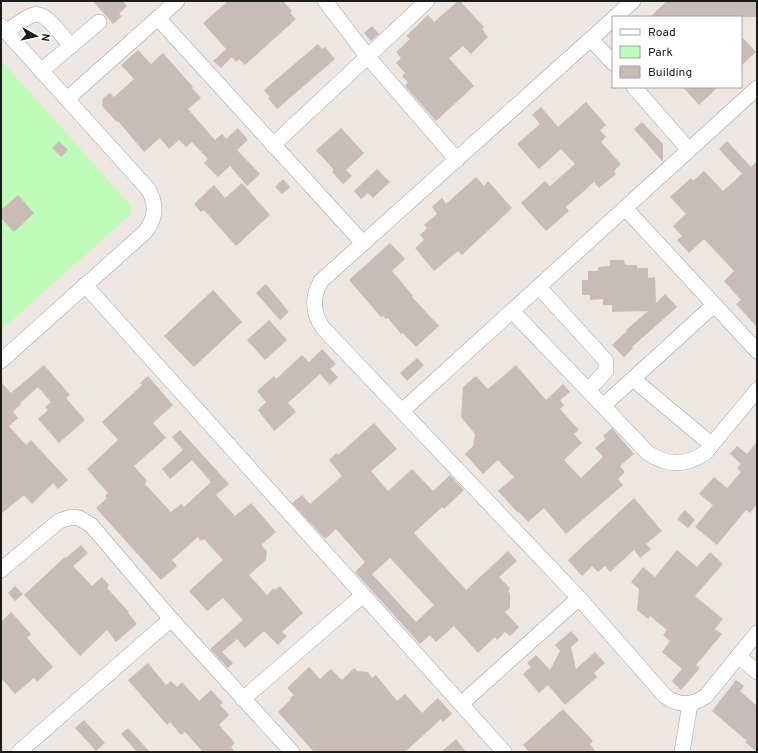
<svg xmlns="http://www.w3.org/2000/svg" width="758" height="753" viewBox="0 0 758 753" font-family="Overpass,sans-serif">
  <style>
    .park { fill: #c0fcb9 }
    .building { fill: #c9bbb6; fill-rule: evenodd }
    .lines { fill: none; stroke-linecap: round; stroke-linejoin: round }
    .minor-casing { stroke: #a2a2a2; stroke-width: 16 }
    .minor { stroke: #fff; stroke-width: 15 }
  </style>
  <rect width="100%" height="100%" fill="#eee6e0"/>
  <!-- park -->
  <polygon class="park" points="1,60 131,206 130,215 1,330"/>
  <!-- building -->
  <g class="building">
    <polygon points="93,1 123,1 127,6 119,14 122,16 113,24"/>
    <polygon points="228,1 283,1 292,11 290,13 296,19 245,65 239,59 236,62 232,57 221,68 213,61 226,49 203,23"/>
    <polygon points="458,1 460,1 484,27 482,29 488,37 471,54 463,46 449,58 474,86 436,121 405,86 408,82 402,76 405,73 396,63 401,58 396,52 410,39 406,36 428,15 434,22"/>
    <polygon points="667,1 757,1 757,17 650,17"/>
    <polygon points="372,26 379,34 371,41 364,33"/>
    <polygon points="741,36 756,52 741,66"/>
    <polygon points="318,44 322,49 325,47 335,59 277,109 268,98 270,97 264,90"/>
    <polygon points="138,50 151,64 163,53 193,87 192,88 201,98 188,109 215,140 222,134 226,139 238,128 248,140 237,150 260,174 247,186 230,166 218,177 204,163 208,159 192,142 186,147 179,140 169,149 160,138 144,152 118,121 117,122 102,106 103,98 110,93 114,97 134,79 121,65"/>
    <polygon points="683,87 718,87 699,105"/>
    <polygon points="586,102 606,125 600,130 606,137 601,142 621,164 614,171 616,174 599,188 594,182 566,207 569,211 546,231 521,203 545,181 550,186 575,164 561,149 539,169 517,144 540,124 532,115 541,107 558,127"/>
    <polygon points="642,122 663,144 663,162 634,129"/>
    <polygon points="341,128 364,153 346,170 352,176 343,184 332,172 334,170 316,150"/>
    <polygon points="59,141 68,150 61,157 52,148"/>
    <polygon points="727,141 751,167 757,161 757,327 736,304 741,300 724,281 734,271 704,239 689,253 677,240 682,236 673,226 686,214 670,197 691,178 693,181 704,171 723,191 742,174 719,149"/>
    <polygon points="377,169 390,182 373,198 368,193 361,199 354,191"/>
    <polygon points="476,177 484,186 488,181 512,208 462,255 458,251 434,271 415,248 424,240 420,235 427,228 424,225 437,214 432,207 442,198 446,204"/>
    <polygon points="283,179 290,187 282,194 275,187"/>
    <polygon points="242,183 270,215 236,246 204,210 201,212 194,204 214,185 225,198"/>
    <polygon points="18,195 34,213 14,232 1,218 1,210"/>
    <polygon points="390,243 405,259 392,271 413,296 412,297 439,326 416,347 403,333 401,334 388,318 386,319 383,316 381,317 349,280"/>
    <polygon points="610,260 624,260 625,265 637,265 637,268 648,268 648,278 655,277 656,303 665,294 677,307 632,347 633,348 624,357 612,345 627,331 626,330 648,311 612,312 612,305 603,305 603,299 590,300 590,295 582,295 582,280 588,280 588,271 598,271 598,267 610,266"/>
    <polygon points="266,284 289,312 280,320 256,293"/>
    <polygon points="213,290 242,322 194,367 164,336"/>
    <polygon points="269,320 287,340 265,360 247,340"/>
    <polygon points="322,349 336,364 330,369 338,377 330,385 320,374 288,403 296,412 274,431 258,410 266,402 257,391 274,376 276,379 302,355 309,362"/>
    <polygon points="417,358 424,365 407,381 400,373"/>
    <polygon points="44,365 70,395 66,398 85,420 59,443 38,419 48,410 45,407 51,402 38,387 20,403 21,404 13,412 18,418 9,426 26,445 31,440 68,480 58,489 53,483 32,504 24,495 1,514 1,382 11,393"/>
    <polygon points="516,365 546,400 563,384 570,392 560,400 564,405 560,409 579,430 574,434 582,443 564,460 581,478 603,457 595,448 606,439 603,436 612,428 634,454 620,466 625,472 618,479 623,485 566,534 544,508 528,522 519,512 518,513 498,491 514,477 498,460 483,474 465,454 473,446 475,434 461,417 463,387 476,376 488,389"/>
    <polygon points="148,376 173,405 153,423 166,438 134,466 147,481 145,484 171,512 181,504 184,507 211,482 192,460 170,479 162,469 183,450 172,437 180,430 229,484 216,495 235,516 251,503 276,532 261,545 267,551 266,560 249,575 267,595 274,588 275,590 280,586 303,613 282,632 287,636 278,645 264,631 245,648 237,639 222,652 233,663 228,668 210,649 243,620 223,598 207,611 189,591 223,560 204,539 201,541 198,537 172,560 177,566 161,580 96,508 107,498 105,496 108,493 87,469 118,440 102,422 142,385 140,383"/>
    <path d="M374,423L397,449L371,471L388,491L412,469L433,491L450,475L464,490L444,509L442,507L414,533L466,590L508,551L517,561L499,577L510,588L508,591L510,594V608L505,612L519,627L510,636L505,632L497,640L495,637L478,653L454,626L436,642L430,635L420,644L355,572L365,562L336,529L325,539L292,503L302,495L310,504L342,476L329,460L337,453L338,455ZM390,558L434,605L416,622L372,574Z"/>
    <polygon points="757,442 757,504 750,513 746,510 717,545 695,527 713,505 699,494 714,477 727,488 741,472 737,468 741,464 730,454 737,446 747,454"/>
    <polygon points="634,498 662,531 646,544 651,549 640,558 634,550 610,572 605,566 598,572 592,566 582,576 568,560"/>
    <polygon points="685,510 695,520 688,528 677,519"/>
    <polygon points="81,545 88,553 73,566 92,586 102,577 109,585 107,588 129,612 128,613 137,624 116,642 107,630 80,656 24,595 65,557 66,558"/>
    <polygon points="677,550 697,567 710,552 723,564 695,596 723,619 715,629 722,634 696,665 700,668 681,690 672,681 682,669 662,652 670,641 663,635 667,630 650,616 648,619 637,610 639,589 631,582 643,567 655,577"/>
    <polygon points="15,586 23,594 15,601 8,593"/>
    <polygon points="11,612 31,634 27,638 53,667 37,682 34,678 15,694 1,678 1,622"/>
    <polygon points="571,631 579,640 571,647 576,669 595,652 605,663 594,673 597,677 565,705 548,685 539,693 523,674 531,667 527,663 536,655 550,670 560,651 555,645"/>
    <polygon points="148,663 166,685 171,681 177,687 182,682 199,701 211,690 223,703 220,705 229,715 219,725 235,743 231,747 235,752 203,752 185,732 181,735 170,722 167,725 128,680"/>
    <polygon points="309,667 320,679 331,669 342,680 354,668 357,671 368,672 372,678 376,675 397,701 405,694 422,713 438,698 452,714 443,722 441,719 405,752 314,752 278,712 291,699 290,698 294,695 287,688"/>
    <polygon points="736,680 744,686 740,691 757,706 757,752 745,742 747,741 712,711"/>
    <polygon points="563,709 593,741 590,744 596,752 529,752 523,745"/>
    <polygon points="84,720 105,743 96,751 75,728"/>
    <polygon points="128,728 150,752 137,752 121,734"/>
    <polygon points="456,739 466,752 441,752"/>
  </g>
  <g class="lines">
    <defs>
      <g id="minor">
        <polyline points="325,1 368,57 457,160"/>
        <polyline points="615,17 633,1"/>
        <polyline points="158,18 363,243"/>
        <path d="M613,19L321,281C312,297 312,312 323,328L579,598L665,696C679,706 692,706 706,696L757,633"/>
        <path d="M1,26L148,189C157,204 156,219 145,232L1,361"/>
        <path d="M6,32C15,26 24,18 33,15C46,10 63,38 71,46"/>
        <polyline points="591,39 613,63"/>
        <polyline points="41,71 99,22"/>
        <polyline points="634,87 689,150"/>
        <polyline points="67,99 177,1"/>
        <polyline points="273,145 427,1"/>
        <polyline points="625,208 757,351"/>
        <polyline points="85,285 504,752"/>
        <polyline points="539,287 606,361 606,371 588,390"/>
        <path d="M512,311L648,453C669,466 684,466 705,453L757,390"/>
        <polyline points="633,379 712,445"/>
        <polyline points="603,406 714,305"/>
        <polyline points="402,411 757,88"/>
        <polyline points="1,570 59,521 72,517 79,518 91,525 171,619 292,752"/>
        <polyline points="738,656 757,672"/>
        <polyline points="243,699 363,595"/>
        <polyline points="461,704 579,598"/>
        <polyline points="19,752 171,619"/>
        <polyline points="682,752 690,704"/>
      </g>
    </defs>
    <!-- minor casing -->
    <use href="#minor" class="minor-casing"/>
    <!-- minor -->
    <use href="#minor" class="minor"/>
  </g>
  <!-- border -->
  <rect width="758" height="753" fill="none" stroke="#1b1b1b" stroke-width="4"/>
  <!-- legend -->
  <rect x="612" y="16" width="130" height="72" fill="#ffffff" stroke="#a4a4a4"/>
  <rect x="620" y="29" width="20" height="6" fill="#ffffff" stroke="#a4a4a4"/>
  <text x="648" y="36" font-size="12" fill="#1b1b1b">Road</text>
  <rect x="620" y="46" width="20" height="12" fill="#c0fcb9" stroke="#a4a4a4"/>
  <text x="648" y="56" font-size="12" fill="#1b1b1b">Park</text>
  <rect x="620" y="66" width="20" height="12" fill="#c9bbb6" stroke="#a4a4a4"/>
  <text x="648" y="76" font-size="12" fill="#1b1b1b">Building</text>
  <!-- north arrow -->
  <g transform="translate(36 36) rotate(98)" stroke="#ffffff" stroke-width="3" paint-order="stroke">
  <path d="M0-3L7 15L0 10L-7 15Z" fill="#1b1b1b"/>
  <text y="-6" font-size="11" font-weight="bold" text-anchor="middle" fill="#1b1b1b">N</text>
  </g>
</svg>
